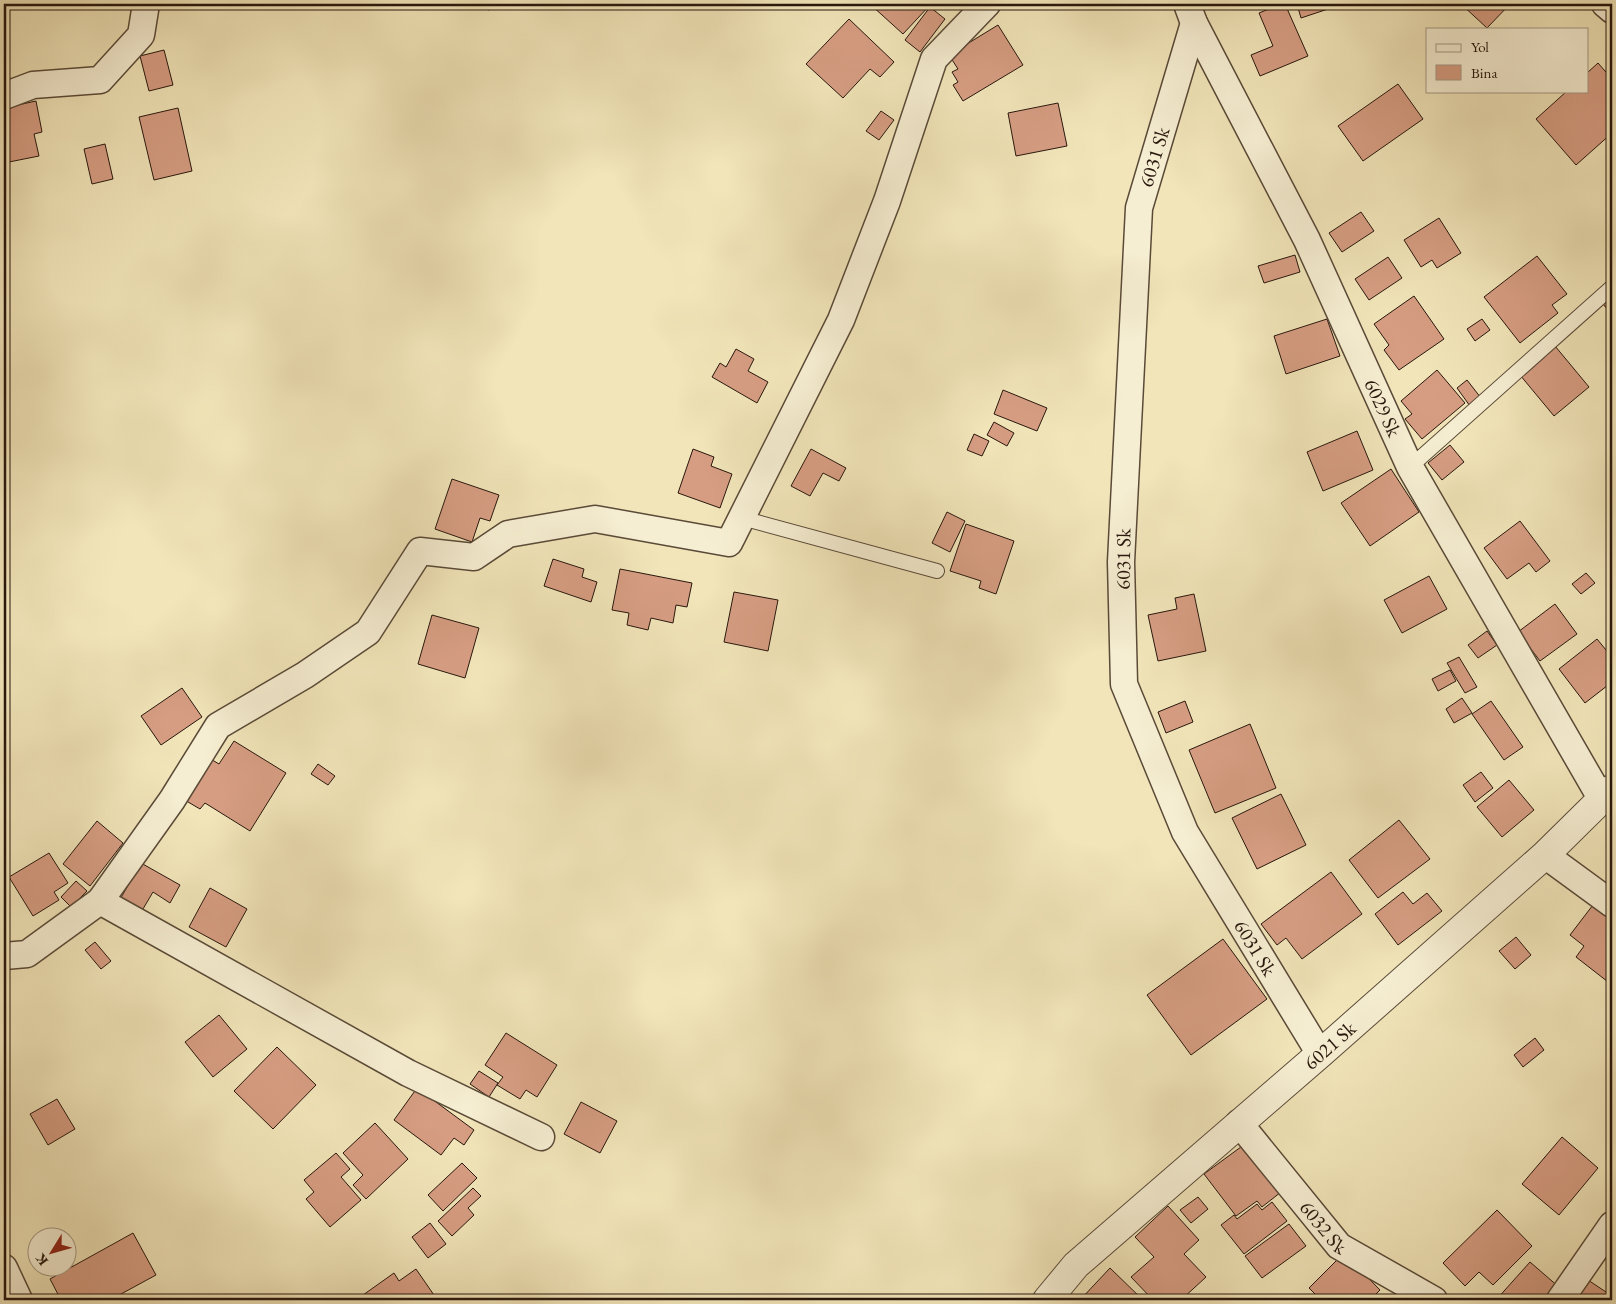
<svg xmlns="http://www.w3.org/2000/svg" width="1616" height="1304" viewBox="0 0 1616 1304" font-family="'EB Garamond',serif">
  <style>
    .building { fill: #d69d82; stroke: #28170d }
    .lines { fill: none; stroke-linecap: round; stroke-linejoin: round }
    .service-casing { stroke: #5a4a38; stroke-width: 16 }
    .minor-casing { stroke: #5a4a38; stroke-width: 29 }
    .tertiary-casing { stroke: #5a4a38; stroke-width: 30 }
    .service { stroke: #f6eed2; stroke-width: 14 }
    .minor { stroke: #f6eed2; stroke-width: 26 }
    .tertiary { stroke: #f6eed2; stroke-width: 28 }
    .labels { text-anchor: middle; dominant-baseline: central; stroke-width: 5; stroke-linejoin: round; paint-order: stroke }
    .street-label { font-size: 20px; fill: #28170d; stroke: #f6eed2 }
  </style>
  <rect width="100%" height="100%" fill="#f1e5b9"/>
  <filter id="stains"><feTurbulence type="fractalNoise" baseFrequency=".004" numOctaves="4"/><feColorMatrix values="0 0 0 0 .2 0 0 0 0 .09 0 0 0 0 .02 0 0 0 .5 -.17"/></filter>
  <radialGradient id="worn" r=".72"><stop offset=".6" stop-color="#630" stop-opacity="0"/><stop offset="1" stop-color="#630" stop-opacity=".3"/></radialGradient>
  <!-- building -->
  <g class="building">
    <polygon points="486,4 509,4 488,10"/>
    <polygon points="873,4 931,4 903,34 871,5"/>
    <polygon points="1281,4 1285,4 1308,56 1260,76 1251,55 1273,46 1259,13"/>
    <polygon points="1297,4 1343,4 1301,18"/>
    <polygon points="1461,4 1510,4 1487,28"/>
    <polygon points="930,7 945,19 920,52 905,40"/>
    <polygon points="849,19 894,62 880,77 870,69 843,98 806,64"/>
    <polygon points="998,25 1023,65 963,101 953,85 958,82 952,72 958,69 949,55"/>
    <polygon points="164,50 173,85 149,91 140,56"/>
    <polygon points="1598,63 1612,79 1612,133 1576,165 1536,119 1567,91 1587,91 1587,73"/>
    <polygon points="1398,84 1423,119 1363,161 1338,126"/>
    <polygon points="36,101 42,132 34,134 39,156 4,163 4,108"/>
    <polygon points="1058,103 1067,146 1016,156 1008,113"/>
    <polygon points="178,108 192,171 154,180 139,117"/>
    <polygon points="881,111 894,120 879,140 866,131"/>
    <polygon points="105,144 113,179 92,184 84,149"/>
    <polygon points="1361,212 1374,231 1342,252 1329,233"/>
    <polygon points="1439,218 1461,253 1437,268 1432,260 1421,267 1404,240"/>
    <polygon points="1295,255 1300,272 1264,283 1258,266"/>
    <polygon points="1537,256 1567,294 1552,305 1558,313 1520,343 1484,297"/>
    <polygon points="1388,257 1402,278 1369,300 1355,279"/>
    <polygon points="1414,296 1444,339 1399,370 1384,350 1389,345 1374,324"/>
    <polygon points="1612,296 1612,315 1603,304"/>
    <polygon points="1327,319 1340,356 1286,374 1274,336"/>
    <polygon points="1482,319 1490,330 1475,341 1467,329"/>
    <polygon points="1555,346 1589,387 1554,416 1520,375"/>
    <polygon points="736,349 754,359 748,371 768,382 757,403 712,377 720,363 726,367"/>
    <polygon points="1437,370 1465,403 1422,439 1405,419 1412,414 1401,401"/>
    <polygon points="1467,380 1481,398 1470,406 1457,388"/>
    <polygon points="1003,390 1047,408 1037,431 994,414"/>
    <polygon points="994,422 1014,433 1007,446 987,435"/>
    <polygon points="1357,431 1373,470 1323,491 1307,452"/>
    <polygon points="974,434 989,441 982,456 967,450"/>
    <polygon points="1450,445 1464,462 1442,480 1428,463"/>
    <polygon points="693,449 714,457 711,466 732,474 720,508 678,493"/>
    <polygon points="811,449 846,468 839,481 823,473 810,496 791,486"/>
    <polygon points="1391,469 1419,512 1370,546 1341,503"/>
    <polygon points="452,479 499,495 490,521 480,518 472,542 435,529"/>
    <polygon points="947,512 965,521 950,552 932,543"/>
    <polygon points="1520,521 1550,561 1536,572 1529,563 1507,579 1484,548"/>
    <polygon points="966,524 1014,541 996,594 979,588 981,581 950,571"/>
    <polygon points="553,559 584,569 582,577 597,582 591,602 544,586"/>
    <polygon points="620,569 692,583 687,607 676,605 673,623 651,618 648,630 627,625 629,613 612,610"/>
    <polygon points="1586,573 1595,583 1581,594 1572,584"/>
    <polygon points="1429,576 1447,609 1402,633 1384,600"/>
    <polygon points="734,592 778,600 768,651 724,642"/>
    <polygon points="1194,594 1206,651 1158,661 1148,615 1177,609 1175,598"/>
    <polygon points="1555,604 1577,634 1540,661 1518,632"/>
    <polygon points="432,615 479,628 465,678 418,664"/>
    <polygon points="1487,631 1497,645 1478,658 1468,645"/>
    <polygon points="1597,639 1606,650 1612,645 1612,682 1585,703 1559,669"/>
    <polygon points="1459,657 1477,687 1465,693 1447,663"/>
    <polygon points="1450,670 1456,681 1438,691 1432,679"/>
    <polygon points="182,688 202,717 161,745 141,716"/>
    <polygon points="1462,698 1472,713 1454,723 1446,709"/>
    <polygon points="1185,701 1193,722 1166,733 1158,712"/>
    <polygon points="1491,701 1523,747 1504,760 1472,714"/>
    <polygon points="1250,724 1276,788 1215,813 1189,750"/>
    <polygon points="234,741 286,773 250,831 205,803 200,809 183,799 209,758 219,764"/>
    <polygon points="318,764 335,776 328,785 311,774"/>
    <polygon points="1481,772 1493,788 1475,802 1463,785"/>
    <polygon points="1509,780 1534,810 1502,837 1477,807"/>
    <polygon points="1281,794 1306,845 1257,869 1232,818"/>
    <polygon points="1399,820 1430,859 1378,898 1349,860"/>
    <polygon points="97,821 123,843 90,886 63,864"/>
    <polygon points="49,853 68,883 54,892 59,900 33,916 9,877"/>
    <polygon points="141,863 180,885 170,903 153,892 140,914 119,901"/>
    <polygon points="1331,872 1362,914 1302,959 1286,938 1277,945 1261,924"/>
    <polygon points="76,881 87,891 71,907 61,897"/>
    <polygon points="210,888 247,909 226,947 189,927"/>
    <polygon points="1403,892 1413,904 1427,893 1442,911 1398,945 1375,914"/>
    <polygon points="1596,901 1612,914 1612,985 1576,957 1584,946 1570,935"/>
    <polygon points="1516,937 1531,955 1515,969 1499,951"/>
    <polygon points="1223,939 1267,999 1191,1055 1147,995"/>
    <polygon points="95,942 111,961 101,969 85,950"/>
    <polygon points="219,1015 247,1049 213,1077 185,1042"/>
    <polygon points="506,1033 557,1065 537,1097 526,1090 520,1099 497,1085 503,1077 485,1065"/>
    <polygon points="1535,1038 1544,1050 1523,1067 1514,1055"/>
    <polygon points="277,1047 316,1085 273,1129 234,1091"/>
    <polygon points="479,1071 498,1083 489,1097 470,1084"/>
    <polygon points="417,1088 474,1130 464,1145 454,1138 441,1155 394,1120"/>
    <polygon points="57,1099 75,1129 48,1145 30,1114"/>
    <polygon points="581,1102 617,1121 600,1153 564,1134"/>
    <polygon points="375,1123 408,1159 366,1199 353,1185 363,1175 343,1153"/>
    <polygon points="1562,1137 1598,1168 1559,1215 1522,1184"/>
    <polygon points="1245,1144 1281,1192 1262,1207 1257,1201 1236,1216 1204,1174"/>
    <polygon points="336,1153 350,1169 341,1177 361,1200 330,1227 306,1199 314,1192 304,1180"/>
    <polygon points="462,1163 477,1178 443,1211 428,1195"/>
    <polygon points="473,1188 481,1196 468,1208 474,1215 452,1236 438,1221"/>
    <polygon points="1198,1197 1208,1209 1191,1223 1180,1210"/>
    <polygon points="1272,1202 1287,1221 1244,1254 1221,1225 1234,1215 1237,1219 1257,1204 1262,1210"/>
    <polygon points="1168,1206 1199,1240 1184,1254 1206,1277 1181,1300 1153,1300 1131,1277 1154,1257 1135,1237"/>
    <polygon points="1497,1210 1532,1246 1493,1285 1479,1272 1465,1286 1443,1263"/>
    <polygon points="430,1223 446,1244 428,1258 412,1237"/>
    <polygon points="1289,1224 1306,1246 1262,1278 1245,1256"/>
    <polygon points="133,1233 156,1275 110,1300 61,1300 50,1279"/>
    <polygon points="1344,1253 1380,1290 1370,1300 1321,1300 1309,1288"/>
    <polygon points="1530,1262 1560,1288 1549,1300 1496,1300"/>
    <polygon points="1110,1268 1143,1300 1080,1300"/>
    <polygon points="416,1269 436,1298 432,1300 356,1300 394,1273 399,1281"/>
    <polygon points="1588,1280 1612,1296 1612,1300 1574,1300"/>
  </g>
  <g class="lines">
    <defs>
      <g id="service">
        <polyline points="1410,467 1612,287"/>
        <polyline points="742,518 937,571"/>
      </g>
      <g id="minor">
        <path id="s1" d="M1187,4L1194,23L1307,240L1410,467L1602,800"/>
        <polyline points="1605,4 1612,10"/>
        <path id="s2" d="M1194,23L1139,208L1121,562L1124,684L1185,832L1320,1054"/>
        <polyline points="4,96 33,85 100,80 141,35 146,4"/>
        <polyline points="1545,855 1612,904"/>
        <polyline points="100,901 408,1073 541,1137"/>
        <polyline points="4,956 27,954 100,901 172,800 218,726 305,675 368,632 420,551 474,557 508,534 595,519 729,543 841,320 887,201 934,59 987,4"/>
        <path id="s3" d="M1239,1123L1339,1246L1434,1300"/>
        <polyline points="4,1268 19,1300"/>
        <polyline points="1560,1300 1612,1225"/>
      </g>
      <g id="tertiary">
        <path id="s4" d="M1047,1300L1076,1265L1320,1054L1545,855L1612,789"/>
      </g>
    </defs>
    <!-- service casing -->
    <use href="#service" class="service-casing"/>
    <!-- minor casing -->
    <use href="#minor" class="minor-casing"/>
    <!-- tertiary casing -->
    <use href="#tertiary" class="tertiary-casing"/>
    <!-- service -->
    <use href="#service" class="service"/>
    <!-- minor -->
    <use href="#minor" class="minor"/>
    <!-- tertiary -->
    <use href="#tertiary" class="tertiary"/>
  </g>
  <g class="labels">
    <!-- street labels -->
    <g class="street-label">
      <text transform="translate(1154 157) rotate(-73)">6031 Sk</text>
      <text stroke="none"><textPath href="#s1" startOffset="449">6029 Sk</textPath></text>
      <text transform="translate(1123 559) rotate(-89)">6031 Sk</text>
      <text stroke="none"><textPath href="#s2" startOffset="965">6031 Sk</textPath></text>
      <text stroke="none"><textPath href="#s4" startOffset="381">6021 Sk</textPath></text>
      <text stroke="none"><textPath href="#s3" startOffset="134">6032 Sk</textPath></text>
    </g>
  </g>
  <!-- margin -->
  <rect width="1616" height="1304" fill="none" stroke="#f1e5b9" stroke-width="20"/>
  <rect x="5" y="5" width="1606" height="1294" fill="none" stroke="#28170d" stroke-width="2.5"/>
  <rect x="10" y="10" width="1596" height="1284" fill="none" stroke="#28170d"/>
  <!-- legend -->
  <rect x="1426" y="28" width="162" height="65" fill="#f6eed2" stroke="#a49883"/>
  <rect x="1436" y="44" width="25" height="8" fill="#f6eed2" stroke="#a49883"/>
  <text x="1471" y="52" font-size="15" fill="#28170d">Yol</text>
  <rect x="1436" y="65" width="25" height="15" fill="#d69d82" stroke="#a49883"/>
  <text x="1471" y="78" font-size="15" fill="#28170d">Bina</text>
  <!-- north arrow -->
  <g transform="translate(52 1252) rotate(233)"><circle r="24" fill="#f6eed2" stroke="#a49883"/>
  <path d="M0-4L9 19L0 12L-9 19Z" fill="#8f2418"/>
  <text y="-8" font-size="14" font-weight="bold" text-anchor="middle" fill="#28170d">K</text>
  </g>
  <rect width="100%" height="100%" filter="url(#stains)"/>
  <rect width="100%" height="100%" fill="url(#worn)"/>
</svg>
